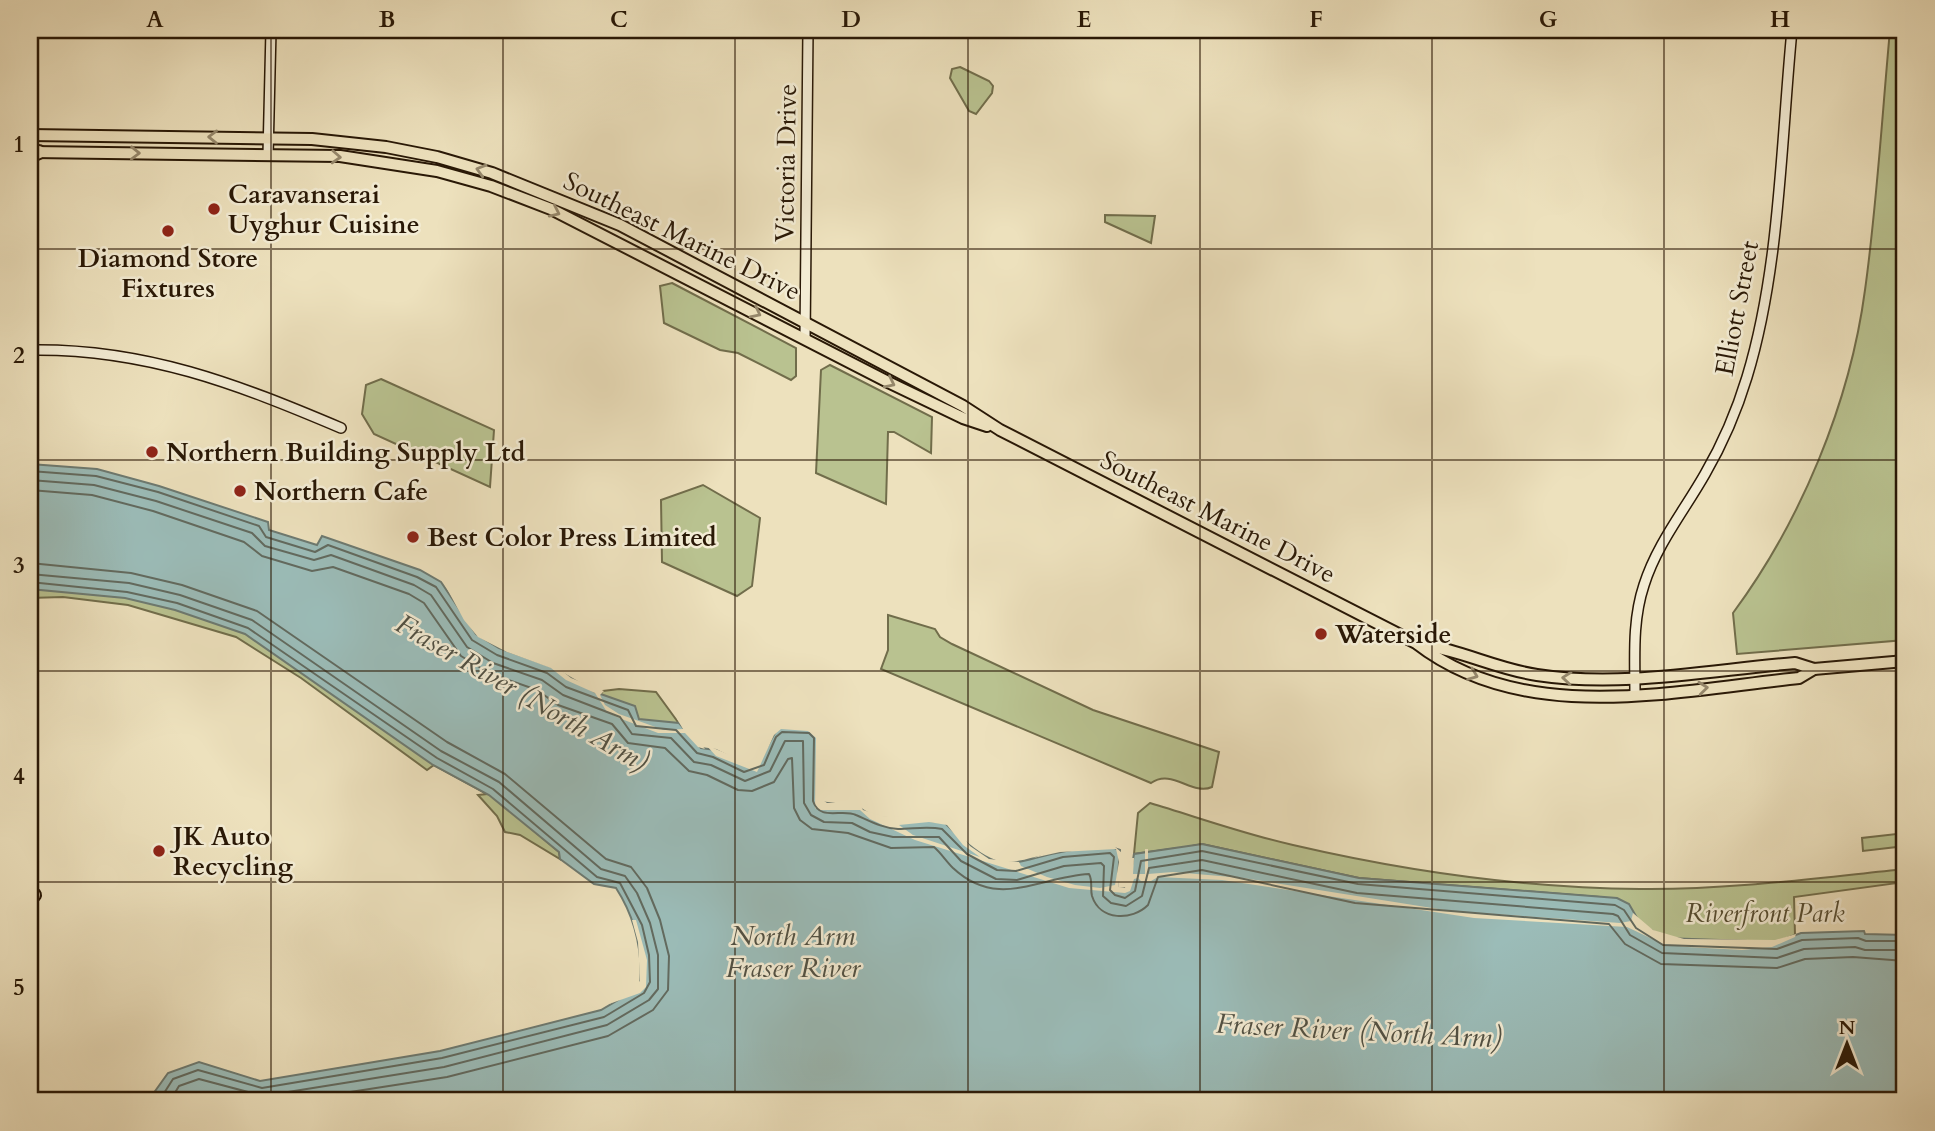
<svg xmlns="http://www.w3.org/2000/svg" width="1935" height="1131" viewBox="0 0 1935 1131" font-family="Cardo,serif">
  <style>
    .green { fill: #b9c290; stroke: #716d4b; stroke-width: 2; fill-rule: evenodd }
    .water { fill: #9bbcb8; stroke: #6d7a71; stroke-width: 2 }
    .pier { fill: #ede1bd; fill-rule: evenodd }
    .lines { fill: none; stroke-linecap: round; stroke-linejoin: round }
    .shore { stroke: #626a5f; stroke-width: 2 }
    .secondary-casing { stroke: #291806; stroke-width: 12 }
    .primary-casing { stroke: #291806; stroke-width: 14 }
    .highway-casing { stroke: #291806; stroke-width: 16 }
    .secondary { stroke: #f3ecd4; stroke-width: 9 }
    .primary { stroke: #ede1bd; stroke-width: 10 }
    .highway { stroke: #ede1bd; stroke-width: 12 }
    .oneway { stroke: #95876b }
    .grid { fill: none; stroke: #291806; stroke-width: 2; stroke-opacity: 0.55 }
    .poi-dot { fill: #8f2418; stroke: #f3ecd4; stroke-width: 2.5 }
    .labels { text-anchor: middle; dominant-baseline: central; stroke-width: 5; stroke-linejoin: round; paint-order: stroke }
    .street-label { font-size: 26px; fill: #291806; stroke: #f3ecd4 }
    .poi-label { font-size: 26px; font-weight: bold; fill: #291806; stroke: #f3ecd4; text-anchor: start }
    .park-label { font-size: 26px; font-style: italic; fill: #544b2f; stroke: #f3ecd4 }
    .water-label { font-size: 28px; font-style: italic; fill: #515144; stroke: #f3ecd4 }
    .neatline { fill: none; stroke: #291806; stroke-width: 2.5 }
    .grid-label { font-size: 23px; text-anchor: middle; font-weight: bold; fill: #291806 }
  </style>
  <rect width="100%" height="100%" fill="#ede1bd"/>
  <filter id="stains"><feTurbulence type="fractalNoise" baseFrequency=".00286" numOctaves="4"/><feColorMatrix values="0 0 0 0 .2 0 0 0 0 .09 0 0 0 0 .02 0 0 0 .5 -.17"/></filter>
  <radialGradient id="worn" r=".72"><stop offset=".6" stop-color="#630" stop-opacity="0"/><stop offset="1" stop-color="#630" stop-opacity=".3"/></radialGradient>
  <!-- green -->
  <g class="green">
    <path d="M1890,30H1905V640L1737,654L1733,613C1801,521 1850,403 1865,290C1877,204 1882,116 1890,30Z"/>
    <polygon points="960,67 989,81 993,86 992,93 976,114 969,111 950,78 952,69"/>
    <polygon points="1105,215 1155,216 1151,243 1105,222"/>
    <polygon points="672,283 796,348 796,376 791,380 738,353 720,350 664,323 660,286"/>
    <polygon points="830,365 932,417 931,453 894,432 888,432 886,504 816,473 821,370"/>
    <polygon points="381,379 494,430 490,487 374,434 362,414 366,385"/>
    <polygon points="703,485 760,518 752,586 737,596 662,562 661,500"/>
    <polygon points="30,577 205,608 368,691 559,852 560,859 520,835 505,832 497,816 478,795 487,794 434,765 427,770 301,678 236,637 128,605 63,597 30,598"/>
    <path d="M888,615L935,629L940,637L952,644L1093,710L1219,752L1212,787C1192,796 1172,768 1151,783L881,669L888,650Z"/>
    <path d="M619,689L656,692L683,729C650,730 622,717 600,695L603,691Z"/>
    <path d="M1150,803C1197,817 1244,834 1293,845C1405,871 1525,888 1640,889C1729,890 1817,878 1905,869V882L1794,897L1795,935L1777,942L1685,940L1178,848L1134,854L1138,813ZM1202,844L1359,878L1600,897L1349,878L1192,846Z"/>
    <polygon points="1905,833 1905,846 1863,851 1862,838"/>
  </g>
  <!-- water -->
  <path class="water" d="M30,464L97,469L159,486L268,522L269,530L317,545L322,536L420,570L441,582L476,634L499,648L550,666L595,692L635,706L639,719L679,723L701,748L716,750L746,765L759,761L780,724L812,726L821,734L820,802L858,807L874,817L944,822C1010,889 1009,855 1088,848C1100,847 1109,845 1120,850L1117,889L1128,888L1134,854L1202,844L1359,878L1617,898L1629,904L1640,923L1664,938L1776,942L1801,933L1864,931L1865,934L1905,935V1101H148L168,1073L199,1062L260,1081L440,1051L601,1010L640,987C643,951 636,919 616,888L594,884L560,859L559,852L489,795L433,765L245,634L175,610L125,598L30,589Z"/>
  <!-- pier -->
  <g class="pier">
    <polygon points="445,585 452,590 478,631 501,645 552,663 571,678 604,691 600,695 605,705 619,714 664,730 683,729 677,719 681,720 705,749 698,747 685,733 658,733 619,718 607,712 595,693 566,680 551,668 507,652 478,637 464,620"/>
    <path d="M778,721L812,722L824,732L823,800L827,803H859L863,810L882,816L942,818L956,827L970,846L989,859L1019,862L1021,866L1047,877L1075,885L1100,888L1115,885L1119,862L1116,849L1060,852L1033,858L1063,847L1112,844L1123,854L1118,887L1125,888L1130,858H1134L1133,874H1145V849H1148V874L1173,872L1243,878L1451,911L1620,923L1631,921L1633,913L1653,930L1684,939L1775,940L1796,934L1795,937L1772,947L1742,950L1687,947L1663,944L1627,927L1474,918L1222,880L1158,877L1151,881H1141L1138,878L1134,879L1130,891L1125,893L1069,888L915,840L870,819L860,810H819L815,808L816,738L808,731L781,729L774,735L757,772L716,756L706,745L747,762L756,758L768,730ZM929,822L947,825L963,845L980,857L913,835L899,825Z"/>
    <polygon points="632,920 636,920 647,960 646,987 640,993 609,1004 640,981 638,942"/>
  </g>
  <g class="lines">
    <!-- shore -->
    <g class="shore">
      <path d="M30,471L96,476L158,492L259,526L266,537L315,552L328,545L417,577L436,587L472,640L497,655L547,673L566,687L628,710L636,726L676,730L697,753L713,757L744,772L764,765L776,737L782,732L809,733L814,738L813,801C820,822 842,808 856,815C870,821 882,828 898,829C913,829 927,826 942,829L967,854L997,870L1016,871L1063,857L1110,853L1114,857L1110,890L1115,895L1125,898L1135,891L1141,861L1202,851L1358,884L1615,905L1624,910L1636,928L1663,945L1777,949L1802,940L1858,938L1866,941H1905"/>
      <polyline points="30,480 94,485 156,501 252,533 265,546 314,560 331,555 414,585 431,595 467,647 493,663 542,680 563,695 620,717 632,734 671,738 694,762 711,765 745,781 770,771 785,741 803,741 804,803 811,815 824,822 852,823 870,832 893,837 939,837 961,861 996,879 1017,880 1064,866 1101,863 1104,866 1103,896 1111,903 1126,906 1142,896 1149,868 1202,860 1357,893 1613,914 1618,916 1630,935 1662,953 1777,958 1804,949 1855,947 1865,950 1905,950"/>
      <path d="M30,490L92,495L153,511L244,542L262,556L312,571L333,567L409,594L424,603L461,656L489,673L537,690L558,705L612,724L628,743L665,748L689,771L707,775L738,790L752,791L774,782L788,759L792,758L794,808L800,820L812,829L848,833L891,848L934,847C941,853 946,861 953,868C998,910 1038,877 1089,874C1093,881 1090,888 1092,896C1100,921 1132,921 1148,905L1158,877L1202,870L1355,903L1609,924L1625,944L1661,964L1777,968L1805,959L1853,957L1905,961"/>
      <polyline points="30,563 131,573 182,585 257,611 447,742 505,774 606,859 631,867 647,888 660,920 669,956 668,990 653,1010 608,1036 447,1077 292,1101"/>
      <polyline points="30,574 129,583 180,595 252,620 441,751 499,782 601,869 625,876 637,893 650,923 658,955 658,989 649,1000 607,1025 444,1067 263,1096 199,1079 179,1086 170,1101"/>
      <polyline points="30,582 127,592 177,603 248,628 437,758 493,789 597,877 620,883 642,925 649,955 650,982 644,993 604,1017 442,1058 262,1088 198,1070 173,1079 159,1101"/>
    </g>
    <defs>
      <g id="secondary">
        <polyline points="268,155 271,30"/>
        <polyline points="805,339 808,30"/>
        <path d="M30,350C145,348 237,384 341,428"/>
        <path d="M1635,695C1635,658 1632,621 1644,585C1657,544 1684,511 1705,474C1723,443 1737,410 1747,377C1780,269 1781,142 1792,30"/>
      </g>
      <g id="primary">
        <path d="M30,135L312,139L386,147L437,157L492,173L620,225L963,406L1000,430L1416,643C1524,727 1674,691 1799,678L1814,669"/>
        <polyline points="33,152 340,156 437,171 491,186 551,209 890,383 963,418 987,426"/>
        <path d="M1418,644C1459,649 1496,669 1537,675C1622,688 1711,670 1795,663L1814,669L1905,661"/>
      </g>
      <g id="highway">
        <polyline points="30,156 39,152"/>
        <polyline points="30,893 34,895"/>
      </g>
    </defs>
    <!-- secondary casing -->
    <use href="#secondary" class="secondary-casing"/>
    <!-- primary casing -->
    <use href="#primary" class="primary-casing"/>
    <!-- highway casing -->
    <use href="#highway" class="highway-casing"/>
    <!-- secondary -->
    <use href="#secondary" class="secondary"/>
    <!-- primary -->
    <use href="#primary" class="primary"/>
    <!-- highway -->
    <use href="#highway" class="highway"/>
  </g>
  <!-- one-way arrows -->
  <defs><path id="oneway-chevron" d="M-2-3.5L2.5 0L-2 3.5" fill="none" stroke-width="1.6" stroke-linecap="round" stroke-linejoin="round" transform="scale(1.75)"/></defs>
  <g class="oneway">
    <use href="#oneway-chevron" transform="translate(213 137) rotate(-179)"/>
    <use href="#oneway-chevron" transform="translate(135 153) rotate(1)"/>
    <use href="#oneway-chevron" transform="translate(336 157) rotate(3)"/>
    <use href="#oneway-chevron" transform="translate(481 170) rotate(-164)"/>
    <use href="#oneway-chevron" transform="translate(555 212) rotate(25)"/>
    <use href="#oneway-chevron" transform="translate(756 313) rotate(27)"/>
    <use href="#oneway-chevron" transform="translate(890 383) rotate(26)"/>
    <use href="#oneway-chevron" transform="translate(1473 675) rotate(21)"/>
    <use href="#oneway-chevron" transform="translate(1567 678) rotate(-175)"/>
    <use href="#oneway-chevron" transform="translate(1703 688) rotate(-6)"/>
  </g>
  <!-- grid -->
  <path class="grid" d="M271,30V1101M503,30V1101M735,30V1101M968,30V1101M1200,30V1101M1432,30V1101M1664,30V1101M30,249H1905M30,460H1905M30,671H1905M30,882H1905"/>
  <!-- markers -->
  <g class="poi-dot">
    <circle cx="214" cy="209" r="7"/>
    <circle cx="168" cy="231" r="7"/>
    <circle cx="152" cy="452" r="7"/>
    <circle cx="240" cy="491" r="7"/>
    <circle cx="413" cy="537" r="7"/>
    <circle cx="1321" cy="634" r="7"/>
    <circle cx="159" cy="851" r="7"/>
  </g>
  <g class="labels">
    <!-- street labels -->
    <g class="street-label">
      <text transform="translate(786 163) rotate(-89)">Victoria Drive</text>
      <text transform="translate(682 236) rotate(26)">Southeast Marine Drive</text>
      <text transform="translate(1737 308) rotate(-79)">Elliott Street</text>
      <text transform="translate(1218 517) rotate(27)">Southeast Marine Drive</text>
    </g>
    <!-- poi labels -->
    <g class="poi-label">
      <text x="228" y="194">Caravanserai<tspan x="228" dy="30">Uyghur Cuisine</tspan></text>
      <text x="168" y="258" text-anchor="middle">Diamond Store<tspan x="168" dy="30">Fixtures</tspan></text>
      <text x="166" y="452">Northern Building Supply Ltd</text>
      <text x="254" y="491">Northern Cafe</text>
      <text x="427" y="537">Best Color Press Limited</text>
      <text x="1335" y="634">Waterside</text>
      <text x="173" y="836">JK Auto<tspan x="173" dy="30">Recycling</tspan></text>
    </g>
    <!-- park labels -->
    <g class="park-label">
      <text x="1765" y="913">Riverfront Park</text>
    </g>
    <!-- water labels -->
    <g class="water-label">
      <text transform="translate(522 693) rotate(30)">Fraser River (North Arm)</text>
      <text x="793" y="936">North Arm<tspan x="793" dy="32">Fraser River</tspan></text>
      <text transform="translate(1359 1031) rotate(3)">Fraser River (North Arm)</text>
    </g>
  </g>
  <!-- margin -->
  <rect width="1935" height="1131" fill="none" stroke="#ede1bd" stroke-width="77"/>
  <!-- north arrow -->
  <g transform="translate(1847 1044)" stroke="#f3ecd4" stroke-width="5" paint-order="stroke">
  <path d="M0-5L12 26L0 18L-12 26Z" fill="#291806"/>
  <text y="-10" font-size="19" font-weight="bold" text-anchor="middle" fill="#291806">N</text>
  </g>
  <rect x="38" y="38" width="1858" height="1054" class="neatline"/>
  <g class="grid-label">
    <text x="155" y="27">A</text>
    <text x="387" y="27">B</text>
    <text x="619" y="27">C</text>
    <text x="851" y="27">D</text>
    <text x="1084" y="27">E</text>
    <text x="1316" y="27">F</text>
    <text x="1548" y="27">G</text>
    <text x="1780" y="27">H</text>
    <text x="19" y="152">1</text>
    <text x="19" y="363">2</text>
    <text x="19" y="573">3</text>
    <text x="19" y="784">4</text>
    <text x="19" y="995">5</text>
  </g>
  <rect width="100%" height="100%" filter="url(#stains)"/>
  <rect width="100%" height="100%" fill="url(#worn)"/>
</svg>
